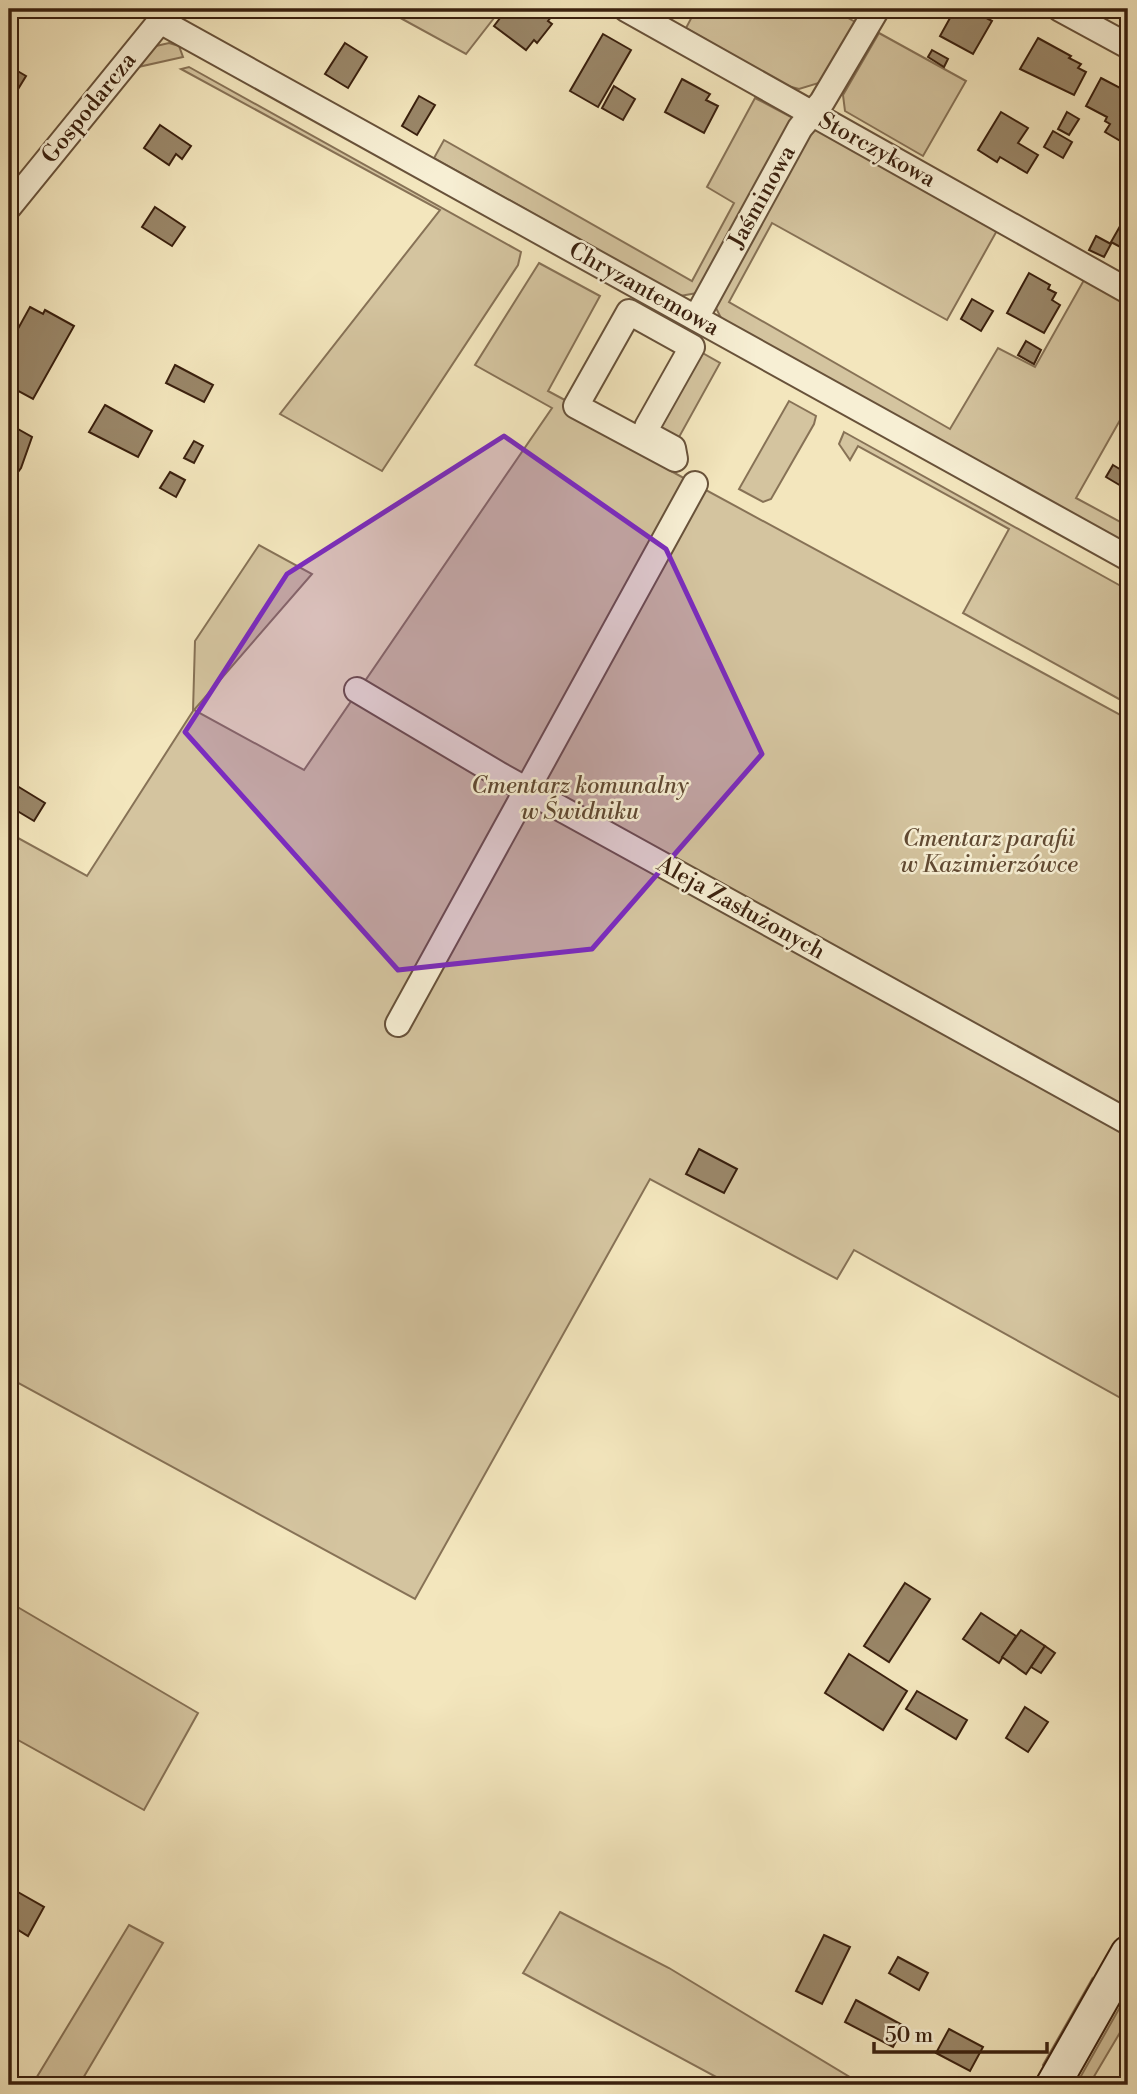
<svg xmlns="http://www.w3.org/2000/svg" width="1137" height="2094" viewBox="0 0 1137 2094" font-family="'Libre Bodoni',serif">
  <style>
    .green { fill: #d4c49f; stroke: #877256; stroke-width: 2 }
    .building { fill: #9a8769; stroke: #3a200e; stroke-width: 2 }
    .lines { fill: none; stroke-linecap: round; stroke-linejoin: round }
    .street-casing { stroke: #68523a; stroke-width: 28 }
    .secondary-casing { stroke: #3a200e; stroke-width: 37 }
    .street { stroke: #f7efd4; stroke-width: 24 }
    .secondary { stroke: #f7efd4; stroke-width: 33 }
    .marked { fill: #7b2cbf; fill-opacity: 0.2; stroke: #7b2cbf; stroke-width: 5; stroke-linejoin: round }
    .labels { text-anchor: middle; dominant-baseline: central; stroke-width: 5; stroke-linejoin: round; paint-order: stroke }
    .street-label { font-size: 23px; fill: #3a200e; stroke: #f7efd4 }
    .park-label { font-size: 23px; font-style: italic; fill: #604932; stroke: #f7efd4 }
  </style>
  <rect width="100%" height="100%" fill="#f3e6bd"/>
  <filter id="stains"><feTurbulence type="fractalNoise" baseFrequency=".00286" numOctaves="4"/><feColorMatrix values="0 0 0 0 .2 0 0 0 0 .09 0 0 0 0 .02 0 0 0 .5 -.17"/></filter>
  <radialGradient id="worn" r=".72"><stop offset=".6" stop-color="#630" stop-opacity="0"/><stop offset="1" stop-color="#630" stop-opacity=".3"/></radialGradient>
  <!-- green -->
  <g class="green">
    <polygon points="384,9 501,9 466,54"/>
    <polygon points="696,9 832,9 857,23 822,82 799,89 784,85 686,28"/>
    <polygon points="879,33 966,81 923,156 845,111 843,95"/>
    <polygon points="169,43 179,46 183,57 138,67 156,46"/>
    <polygon points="189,67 521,252 518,265 382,471 280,414 440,210 181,69"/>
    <polygon points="755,98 793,118 697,293 680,296 434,158 444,140 692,281 734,203 707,187"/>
    <polygon points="821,126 999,227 947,320 772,223 729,302 950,429 998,348 1035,367 1084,280 1128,304 1128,406 1076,498 1128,526 1128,545 722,320 716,308 716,301 806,137"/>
    <polygon points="539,263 600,296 548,391 675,459 669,470 1128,719 1128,1402 854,1250 837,1279 650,1179 415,1599 9,1378 9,833 87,876 193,711 195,641 259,545 312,574 194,710 304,770 552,408 475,365"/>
    <polygon points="692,347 720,363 673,448 649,435"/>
    <polygon points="789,401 816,416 814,424 771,499 763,502 739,489"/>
    <polygon points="844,432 1128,590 1128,704 963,613 1009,529 858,446 850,460 839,444"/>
    <polygon points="9,1602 198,1713 144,1810 9,1735"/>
    <polygon points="560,1912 669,1968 863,2085 731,2085 523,1973"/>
    <polygon points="129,1925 163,1943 79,2085 32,2085"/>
    <polygon points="1092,1979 1093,1984 1046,2067 1043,2065"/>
    <polygon points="1128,1993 1128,2019 1089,2085 1077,2083"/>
  </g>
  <!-- building -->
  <g class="building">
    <polygon points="507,9 553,9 556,11 548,21 552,24 537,43 534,40 526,50 494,26"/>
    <polygon points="955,9 970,9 992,21 973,54 940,36"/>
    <polygon points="603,34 631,50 598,107 570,91"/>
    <polygon points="1038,38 1071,56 1069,58 1081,64 1078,68 1086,72 1074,95 1020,69"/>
    <polygon points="345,43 367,57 348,88 325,74"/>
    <polygon points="932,50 948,59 944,67 928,57"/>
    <polygon points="9,66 26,76 9,104"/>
    <polygon points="1101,78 1120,88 1123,83 1128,86 1128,135 1124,143 1105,132 1110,124 1105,121 1107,117 1086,106"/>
    <polygon points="682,79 710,94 706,100 718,106 704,133 665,112"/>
    <polygon points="614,86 635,99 623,120 602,108"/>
    <polygon points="419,96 435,105 417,135 402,126"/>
    <polygon points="1001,112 1028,128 1018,143 1038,155 1027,173 1000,157 997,162 978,150"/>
    <polygon points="1067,112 1079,119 1069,135 1058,129"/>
    <polygon points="160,125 191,146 182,159 176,154 169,165 144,148"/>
    <polygon points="1053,131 1072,142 1063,158 1044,147"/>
    <polygon points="155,207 185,227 172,246 142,227"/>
    <polygon points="1127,214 1128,215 1128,251 1111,242"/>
    <polygon points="1096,236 1111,244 1104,257 1089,250"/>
    <polygon points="1029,273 1050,285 1048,289 1056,293 1052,300 1060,305 1044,333 1007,313"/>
    <polygon points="972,299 993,311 981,331 961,319"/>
    <polygon points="30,307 43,314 45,310 74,326 33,399 9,386 9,345"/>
    <polygon points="1026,341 1041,350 1034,364 1018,355"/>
    <polygon points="175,365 213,385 204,402 166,383"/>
    <polygon points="105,405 152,431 138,457 89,432"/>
    <polygon points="9,424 32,437 21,468 9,484"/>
    <polygon points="194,441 203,446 194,463 184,458"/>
    <polygon points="1113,465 1128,474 1128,490 1106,477"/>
    <polygon points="170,472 185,480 176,497 160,488"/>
    <polygon points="9,781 45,803 34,821 9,806"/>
    <polygon points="699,1149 737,1169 724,1193 686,1174"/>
    <polygon points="905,1583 930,1599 889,1662 864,1646"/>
    <polygon points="981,1613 1016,1636 999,1663 963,1639"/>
    <polygon points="1021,1630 1045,1646 1026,1674 1002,1657"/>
    <polygon points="1045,1646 1055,1653 1041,1673 1031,1667"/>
    <polygon points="849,1654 907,1691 883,1730 825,1693"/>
    <polygon points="917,1691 967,1720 956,1739 906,1709"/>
    <polygon points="1025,1707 1048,1722 1028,1752 1006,1738"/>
    <polygon points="9,1887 44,1907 28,1936 18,1930 10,1945"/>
    <polygon points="824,1935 850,1947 822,2004 796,1991"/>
    <polygon points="898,1957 928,1973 919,1990 889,1973"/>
    <polygon points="856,2000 904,2026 893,2047 845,2022"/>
    <polygon points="949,2029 983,2047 970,2071 936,2053"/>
  </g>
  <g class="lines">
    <defs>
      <g id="street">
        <polyline points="626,9 1128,291"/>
        <polyline points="1060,9 1128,46"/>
        <polyline points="160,21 1128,558"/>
        <polyline points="9,207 170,9"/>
        <polygon points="629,312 692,347 647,427 649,435 673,448 675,459 576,406"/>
        <polyline points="696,318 800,128 822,102 877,9"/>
        <polyline points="357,690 500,775 1128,1122"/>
        <polyline points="398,1024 695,484"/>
      </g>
      <polyline id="secondary" points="1053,2085 1128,1953"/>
    </defs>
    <!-- street casing -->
    <use href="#street" class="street-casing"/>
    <!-- secondary casing -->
    <use href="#secondary" class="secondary-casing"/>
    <!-- street -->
    <use href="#street" class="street"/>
    <!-- secondary -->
    <use href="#secondary" class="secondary"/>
  </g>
  <!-- marked area -->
  <path class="marked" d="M504,436L666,549L762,754L592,949L398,970L185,732L287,574Z"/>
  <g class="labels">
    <!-- street labels -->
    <g class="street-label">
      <text transform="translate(89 108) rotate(-51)">Gospodarcza</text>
      <text transform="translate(877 150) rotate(29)">Storczykowa</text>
      <text transform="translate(762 197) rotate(-61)">Jaśminowa</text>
      <text transform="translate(644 289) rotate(29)">Chryzantemowa</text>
      <text transform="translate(741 908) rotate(29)">Aleja Zasłużonych</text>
    </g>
    <!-- park labels -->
    <g class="park-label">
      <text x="580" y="786">Cmentarz komunalny<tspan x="580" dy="26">w Świdniku</tspan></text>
      <text x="989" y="839">Cmentarz parafii<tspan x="989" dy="26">w Kazimierzówce</tspan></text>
    </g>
  </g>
  <!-- margin -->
  <rect width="1137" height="2094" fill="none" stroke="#f3e6bd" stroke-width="35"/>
  <rect x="10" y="10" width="1116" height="2073" fill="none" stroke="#3a200e" stroke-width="3.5"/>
  <rect x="18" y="18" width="1102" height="2059" fill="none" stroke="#3a200e" stroke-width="2"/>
  <!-- scale -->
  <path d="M874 2042v10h173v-10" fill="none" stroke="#3a200e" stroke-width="3.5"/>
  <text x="885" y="2042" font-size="21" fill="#3a200e" stroke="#f7efd4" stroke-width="5" paint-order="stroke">50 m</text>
  <rect width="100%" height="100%" filter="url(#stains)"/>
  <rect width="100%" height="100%" fill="url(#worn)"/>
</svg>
